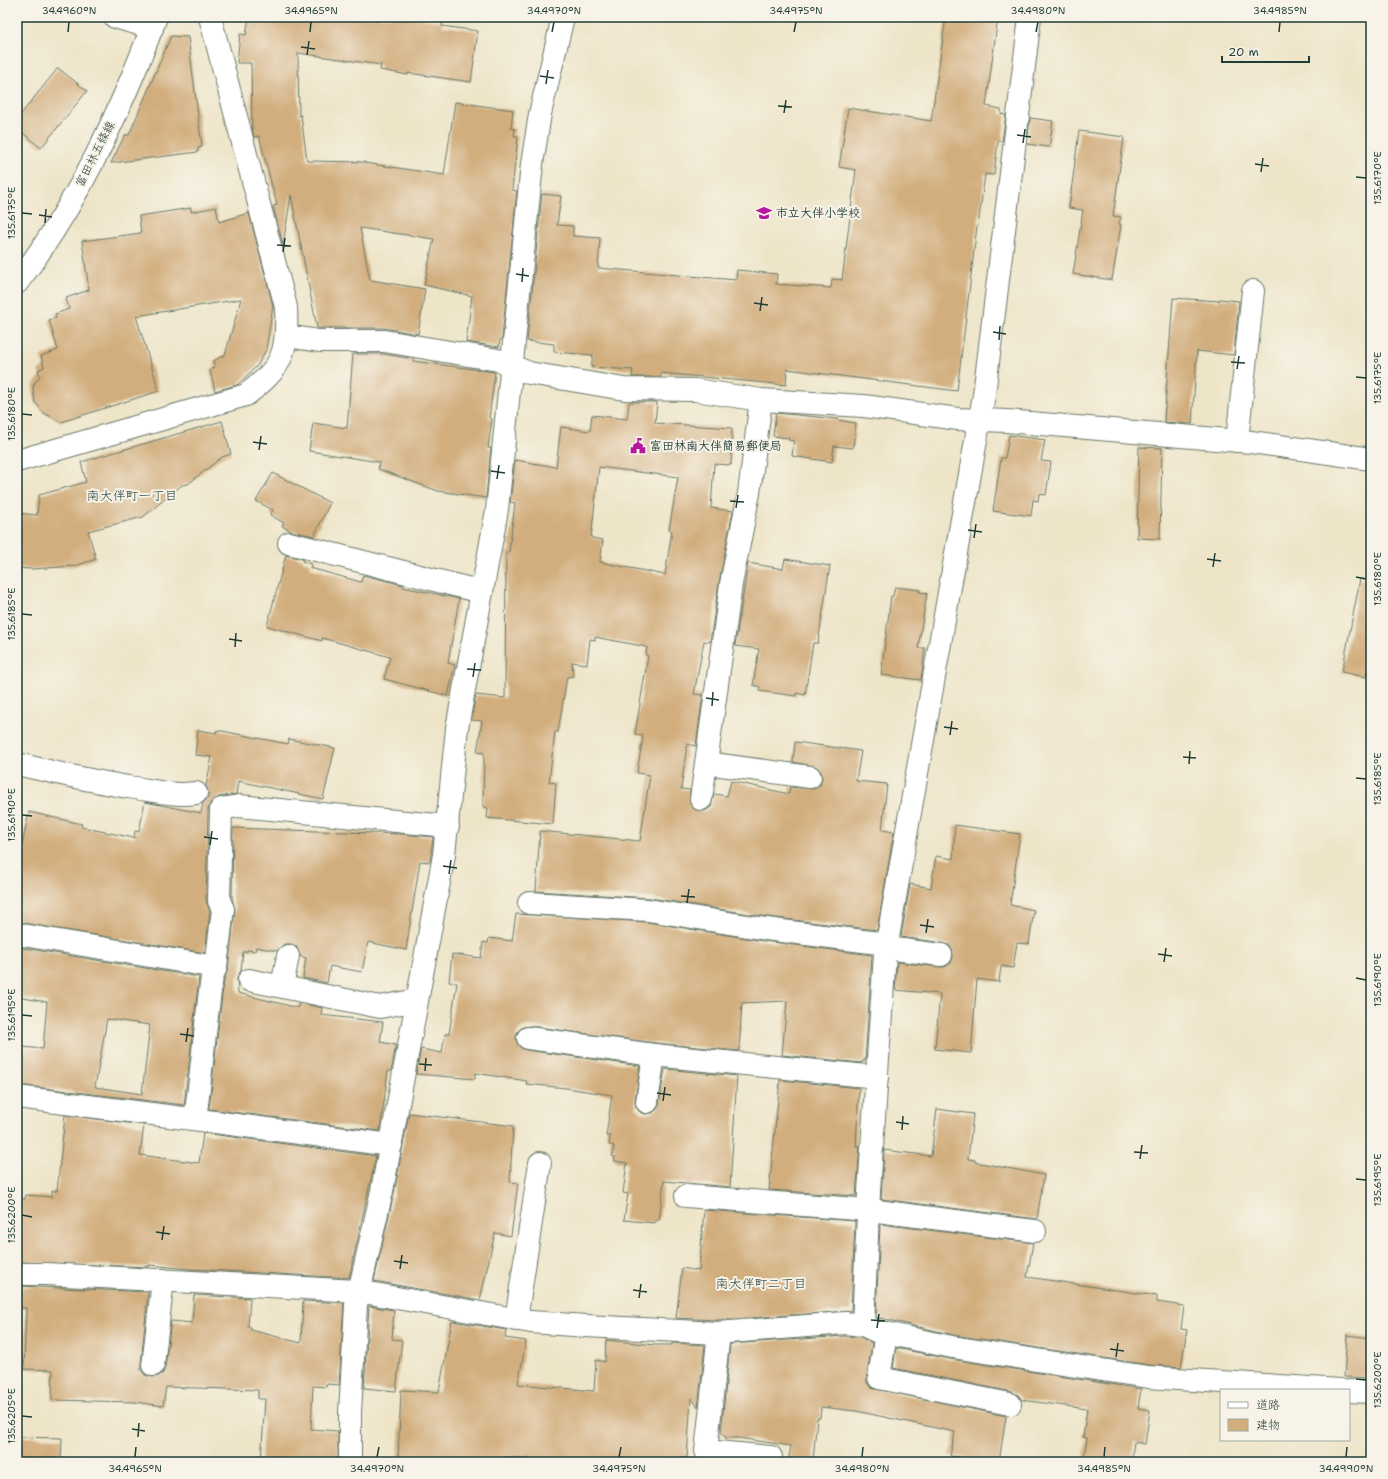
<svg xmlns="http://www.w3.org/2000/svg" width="1388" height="1479" viewBox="0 0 1388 1479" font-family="'Shantell Sans','Klee One',sans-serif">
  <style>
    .building { fill: #d2ae7e; fill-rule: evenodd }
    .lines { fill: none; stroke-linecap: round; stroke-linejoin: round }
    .minor-casing { stroke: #677868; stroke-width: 24 }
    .major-casing { stroke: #677868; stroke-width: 24 }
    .minor { stroke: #fff; stroke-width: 22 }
    .major { stroke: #fff; stroke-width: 22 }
    .ticks { fill: none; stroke: #1f3d34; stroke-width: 1.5 }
    .labels { text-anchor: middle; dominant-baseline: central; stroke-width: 4; stroke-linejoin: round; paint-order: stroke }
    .street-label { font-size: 12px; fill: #1f3d34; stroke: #f7f3e8 }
    .poi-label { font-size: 12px; font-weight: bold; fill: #1f3d34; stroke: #f7f3e8; text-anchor: start }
    .neighbourhood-label { font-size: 13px; fill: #1f3d34; stroke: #f7f3e8 }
    .neatline { fill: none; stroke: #1f3d34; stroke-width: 1.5 }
    .ticks-label { font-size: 10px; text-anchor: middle; fill: #1f3d34 }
  </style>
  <rect width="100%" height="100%" fill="#f7f3e8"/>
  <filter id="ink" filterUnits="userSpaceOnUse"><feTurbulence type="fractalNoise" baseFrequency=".025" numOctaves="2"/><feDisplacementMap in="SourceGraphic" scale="8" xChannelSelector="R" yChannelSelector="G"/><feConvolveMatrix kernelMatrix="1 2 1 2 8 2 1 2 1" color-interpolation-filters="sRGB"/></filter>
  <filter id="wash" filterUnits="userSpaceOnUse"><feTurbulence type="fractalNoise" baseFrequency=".012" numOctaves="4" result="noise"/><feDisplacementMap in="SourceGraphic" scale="16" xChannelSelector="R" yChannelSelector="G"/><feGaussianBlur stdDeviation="0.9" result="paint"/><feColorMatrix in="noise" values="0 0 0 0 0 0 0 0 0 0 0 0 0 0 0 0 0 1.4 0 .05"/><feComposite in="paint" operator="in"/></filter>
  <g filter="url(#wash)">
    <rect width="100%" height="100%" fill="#eee5c9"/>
    <g id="blocks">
      <!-- building -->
      <g class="building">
        <polygon points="249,17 413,17 442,22 442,26 478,31 471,82 408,73 408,75 380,70 381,65 298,53 299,116 301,115 307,161 365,162 365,163 444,175 455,102 513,110 511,128 515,129 514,136 518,136 512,190 517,191 502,339 500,340 499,347 466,342 472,296 424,285 434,239 360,228 370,280 425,289 418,334 384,328 317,328 291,195 283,245 273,206 277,205 259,136 254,137 252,127 251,63 237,63 240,34 246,35"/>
        <polygon points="946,17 998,17 986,106 1001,109 1001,114 1006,115 1002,141 998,141 994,175 985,174 978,226 977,226 957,391 787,369 786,385 661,373 661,377 632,377 633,370 591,367 593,355 554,352 554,344 527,341 542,194 561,196 557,225 573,226 573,236 600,238 598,268 736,280 737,270 777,274 776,284 831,288 832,279 842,280 856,170 839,167 848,108 931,121"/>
        <polygon points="171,36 188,37 202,147 198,148 198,152 111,163 125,135 129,135"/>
        <polygon points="58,68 87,91 41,148 17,128 17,119"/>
        <polygon points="1030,118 1053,121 1049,147 1027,144"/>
        <polygon points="1079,131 1124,137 1113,216 1121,217 1119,224 1121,225 1112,280 1073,274 1083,210 1069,208"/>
        <polygon points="216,207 219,222 249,213 273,306 266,350 257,366 237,385 215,391 210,370 215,367 213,361 225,355 241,299 136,316 159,391 61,422 44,413 35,402 33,389 34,384 40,376 38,370 44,367 41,356 58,350 49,320 56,318 55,314 69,309 66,298 89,290 82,241 141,233 139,216 191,208 191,212"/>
        <polygon points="1173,298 1219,301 1219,299 1239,301 1234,355 1197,351 1192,424 1164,422"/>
        <polygon points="353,354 383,354 414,359 413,361 495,372 489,418 492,419 488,448 491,448 486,498 438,491 378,469 379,462 309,451 313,423 347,428"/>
        <path d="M629,402H657L655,423L732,428L731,465L714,464L711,508L733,511L719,582L710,642L704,641L694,694L703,695L696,746L687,744L681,789L690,790V804L694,809L700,811H705L711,807L714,794L727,796L731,781L789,794L790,787L814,789L820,785L822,778L821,772L817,767L793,762L795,742L861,751L856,781L887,784L882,830L894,832L877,930L768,917L650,898L536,891L540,831L640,841L650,775L637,773L643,736L635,734L648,656L646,655L647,647L595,637V640L590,639L587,664L572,662L573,676L567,677L558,732H555L549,782L556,783L553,824L487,818L488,808L483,807L484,753L477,752L482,721L471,720L476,695L505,698L506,552H509L515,503L510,502L515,460L556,467L561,427L590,431L592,415L627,419ZM599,467L678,477L669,530L672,531L665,575L600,562L603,540L591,538Z"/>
        <polygon points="776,413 838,419 838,420 856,423 853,448 834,446 832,462 792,456 794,441 788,440 789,438 773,436"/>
        <polygon points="222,421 231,454 222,457 188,484 182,485 143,517 88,531 96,559 75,566 31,569 17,568 17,513 37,515 39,495 86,482 81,462"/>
        <polygon points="1009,435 1045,440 1041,461 1051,462 1046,495 1039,494 1038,501 1033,500 1031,516 993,511 1001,458 1005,458"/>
        <polygon points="1139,447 1162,448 1160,539 1137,538"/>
        <polygon points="273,473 330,503 314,536 291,531 282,526 284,523 270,515 273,510 256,501"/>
        <polygon points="286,555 303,559 302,561 311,564 310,568 361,582 363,575 403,585 403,587 459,599 448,663 455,665 448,696 384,679 390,657 322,638 322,641 267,626"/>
        <polygon points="785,559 830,566 818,643 813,643 805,695 796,693 796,696 759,691 760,687 753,685 759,649 735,646 748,563 783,569"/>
        <polygon points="1360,579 1371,580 1371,672 1367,671 1366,677 1342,672"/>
        <polygon points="895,587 920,590 919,592 927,593 918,648 925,648 921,680 881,675 891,596 893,596"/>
        <polygon points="198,730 216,733 217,730 288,744 289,739 335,748 323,799 238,781 236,794 219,797 210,803 208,809 206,901 210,911 205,953 17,922 17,844 22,845 29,812 82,824 81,827 134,838 135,831 139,832 145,802 201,813 203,803 208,798 208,791 206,786 212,757 195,755"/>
        <polygon points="955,825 1020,834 1010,905 1034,910 1029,944 1017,943 1013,968 1001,966 999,982 977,979 971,1053 935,1049 940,994 895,990 897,962 940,967 945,967 951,963 953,957 952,950 949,945 943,943 901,937 910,884 931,888 936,856 953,859"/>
        <polygon points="233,828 402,834 433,837 430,862 420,861 406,950 368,942 362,972 330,966 327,983 303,978 306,958 300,956 296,946 291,944 284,944 277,951 256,947 255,951 247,950 247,952 243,952 241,971 237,978 238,993 298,1008 299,1003 322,1008 321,1015 383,1022 380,1042 396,1045 391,1071 388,1071 380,1131 209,1109 222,996 224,980 228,968 235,910 232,898"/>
        <polygon points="516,914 647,922 764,941 872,955 865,1061 862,1061 862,1063 782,1055 787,1001 742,1003 739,1051 655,1043 530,1026 523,1027 518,1031 516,1037 517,1043 521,1048 526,1050 640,1066 635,1101 636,1107 640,1112 645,1114 652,1113 657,1109 659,1104 665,1069 737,1076 730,1187 664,1181 659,1220 655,1220 655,1223 624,1220 628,1194 623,1193 627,1163 614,1161 615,1157 612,1156 614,1146 609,1145 610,1136 606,1136 612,1095 566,1088 526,1084 527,1081 475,1073 475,1079 416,1074 421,1049 442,1053 445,1034 449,1034 457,983 449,982 452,954 481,958 483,942 488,943 489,938 512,941"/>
        <path d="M17,947L199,977L184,1105L18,1085L22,1047L43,1049L47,1002L17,997ZM107,1019L150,1025L142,1094L95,1087Z"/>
        <polygon points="780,1080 859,1088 856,1146 860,1146 856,1196 769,1190"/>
        <polygon points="937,1109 973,1114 968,1159 975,1160 975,1162 1044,1175 1037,1219 881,1199 884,1150 931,1156"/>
        <polygon points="409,1113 513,1126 510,1182 518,1183 511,1236 495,1233 480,1300 374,1281 394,1193"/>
        <polygon points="65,1115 144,1125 140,1155 199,1163 203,1133 376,1156 349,1278 190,1269 149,1265 149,1267 17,1262 17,1199 25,1199 26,1195 52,1197 52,1191 57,1191"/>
        <polygon points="704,1210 855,1221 851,1311 717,1320 676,1318 682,1268 699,1271"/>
        <polygon points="880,1224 1033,1243 1027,1277 1157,1296 1157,1302 1184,1306 1181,1329 1187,1330 1181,1367 1149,1365 954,1335 876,1317"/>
        <polygon points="17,1286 148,1292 141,1364 141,1370 145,1375 152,1377 158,1376 163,1373 165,1367 171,1321 192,1323 194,1295 250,1298 248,1327 251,1327 251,1330 301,1343 303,1301 344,1303 339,1385 327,1384 326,1387 313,1386 311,1429 338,1431 338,1460 317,1459 317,1462 261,1462 265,1399 258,1399 258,1390 166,1387 163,1406 135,1402 52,1400 53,1370 24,1369 26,1308 17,1308"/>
        <polygon points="369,1306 394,1310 392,1339 402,1340 396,1391 364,1388"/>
        <polygon points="452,1321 506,1330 505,1338 526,1341 518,1384 594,1391 596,1360 605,1362 606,1340 655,1345 672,1345 672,1343 705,1345 698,1407 691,1398 687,1458 683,1458 683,1462 570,1462 505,1457 505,1462 398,1462 401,1390 439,1392"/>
        <polygon points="1347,1335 1371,1338 1371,1378 1344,1377"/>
        <polygon points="845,1336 860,1337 872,1343 867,1376 867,1383 871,1388 1006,1416 999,1462 976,1462 976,1459 950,1456 955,1432 856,1411 821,1407 820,1418 817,1418 813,1460 811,1460 811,1462 788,1462 791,1446 739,1438 726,1438 721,1432 730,1344"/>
        <polygon points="896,1348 950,1359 1141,1389 1138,1408 1150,1410 1145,1444 1134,1442 1131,1462 1084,1457 1087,1438 1083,1437 1087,1409 1022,1400 1018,1395 1012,1392 893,1368"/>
        <polygon points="17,1437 62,1438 61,1462 17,1462"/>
      </g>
    </g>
  </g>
  <g filter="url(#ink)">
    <use href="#blocks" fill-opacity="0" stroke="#677868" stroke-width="1"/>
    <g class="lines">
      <defs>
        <g id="minor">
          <polyline points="115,17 152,28"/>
          <polyline points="287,336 319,341 384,341 498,360 529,373 624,389 695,390 761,400 864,406 958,419 1007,421 1251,442 1371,459"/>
          <polyline points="1237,441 1253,291"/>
          <path d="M17,461L246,395C283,367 288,353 286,307L210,17"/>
          <polyline points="289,543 482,592"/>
          <polyline points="706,763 810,777"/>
          <path d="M17,764C56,773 95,782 135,788C155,791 175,796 196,793"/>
          <polyline points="701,799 731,584 749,493 761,400"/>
          <polyline points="529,903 648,910 766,929 887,944"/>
          <polyline points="17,934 216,967"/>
          <polyline points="887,948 941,955"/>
          <polyline points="249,980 380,1007 417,1000"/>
          <polyline points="282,986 288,956"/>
          <polyline points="528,1038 654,1055 877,1077"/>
          <path d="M17,1097C142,1112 266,1129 391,1145"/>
          <polyline points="647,1102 654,1055"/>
          <path d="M195,1118C202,1072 205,1024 212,977L216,967L223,909L219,901L221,809L239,806L448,826"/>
          <polyline points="686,1196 869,1210 1035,1231"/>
          <polyline points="17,1274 46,1274 358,1291 531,1322 586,1326 717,1333 845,1323 863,1325 876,1331 952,1347 1148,1377 1340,1390"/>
          <polyline points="516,1320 540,1163"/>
          <polyline points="863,1325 869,1192 885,954 984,395 1030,17"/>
          <polyline points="719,1333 706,1451 771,1457"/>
          <polyline points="886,1333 879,1378 1010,1404"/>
          <polyline points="153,1365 163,1280"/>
          <polyline points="1349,1391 1371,1392"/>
          <polyline points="350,1462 350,1413 356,1305 382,1191 444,855 457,728 497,510 532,164 540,114 563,17"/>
        </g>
        <path id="major" d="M17,283C78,204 121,110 156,17"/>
      </defs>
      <!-- minor casing -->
      <use href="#minor" class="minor-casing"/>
      <!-- major casing -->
      <use href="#major" class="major-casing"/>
      <!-- minor -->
      <use href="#minor" class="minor"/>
      <!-- major -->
      <use href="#major" class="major"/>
    </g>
  </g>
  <!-- ticks -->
  <path class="ticks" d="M68,32L69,22M310,32L311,22M552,32L554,22M794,32L796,22M1036,32L1038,22M1279,32L1280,22M301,47L315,49M307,55L309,41M540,76L554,78M546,84L548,70M778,106L792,107M784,113L786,100M1017,135L1031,137M1023,143L1025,129M1255,164L1269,166M1261,172L1263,158M1356,177L1366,178M22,213L32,214M39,215L52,217M45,223L46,209M277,245L291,246M283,252L285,238M516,274L529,276M522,282L523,268M754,303L768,305M760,311L762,297M993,332L1006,334M999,340L1000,326M1231,362L1245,363M1237,369L1239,356M1356,377L1366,378M22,414L32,415M253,442L267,444M259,450L261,436M491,471L505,473M497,479L499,465M730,501L744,502M736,508L738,495M968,530L982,532M974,538L976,524M1207,559L1221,561M1213,567L1215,553M1356,577L1366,579M22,614L32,615M229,639L242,641M235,647L236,633M467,669L481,670M473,677L475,663M706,698L719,700M712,706L713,692M944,727L958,729M950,735L952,721M1183,757L1196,758M1189,764L1190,751M1356,778L1366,779M22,815L32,816M204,837L218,839M210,845L212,831M443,866L457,868M449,874L451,860M681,896L695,897M687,903L689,889M920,925L934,927M926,933L928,919M1158,954L1172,956M1164,962L1166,948M1356,978L1366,980M22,1015L32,1016M180,1034L194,1036M186,1042L188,1028M419,1064L432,1065M425,1071L426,1058M657,1093L671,1095M663,1101L665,1087M896,1122L909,1124M902,1130L903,1116M1134,1152L1148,1153M1140,1159L1142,1145M1356,1179L1366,1180M22,1215L32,1217M156,1232L170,1234M162,1240L164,1226M394,1261L408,1263M400,1269L402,1255M633,1290L647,1292M639,1298L641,1284M871,1320L885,1321M877,1328L879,1314M1110,1349L1124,1351M1116,1357L1118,1343M1356,1379L1366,1380M22,1416L32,1417M132,1429L145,1431M138,1437L139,1423M135,1457L136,1447M377,1457L379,1447M619,1457L621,1447M862,1457L863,1447M1104,1457L1105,1447M1346,1457L1347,1447"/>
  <!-- icons -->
  <defs>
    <symbol id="school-bare" viewBox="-9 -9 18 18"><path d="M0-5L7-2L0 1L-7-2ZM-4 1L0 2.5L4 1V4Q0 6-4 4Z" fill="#b5179e" stroke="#f7f3e8" stroke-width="2.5" paint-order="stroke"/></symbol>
    <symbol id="civic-bare" viewBox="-9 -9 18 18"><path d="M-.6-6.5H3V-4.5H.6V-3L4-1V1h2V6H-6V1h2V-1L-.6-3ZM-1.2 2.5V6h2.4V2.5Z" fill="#b5179e" stroke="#f7f3e8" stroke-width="2.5" paint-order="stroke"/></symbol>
  </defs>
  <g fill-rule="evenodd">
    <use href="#school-bare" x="753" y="202" width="22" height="22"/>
    <use href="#civic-bare" x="627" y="435" width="22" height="22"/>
  </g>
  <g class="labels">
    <!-- street labels -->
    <g class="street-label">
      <text transform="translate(95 154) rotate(-63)">富田林五條線</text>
    </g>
    <!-- poi labels -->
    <g class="poi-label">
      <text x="776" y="213">市立大伴小学校</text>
      <text x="650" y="446">富田林南大伴簡易郵便局</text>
    </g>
    <!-- neighbourhood labels -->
    <g class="neighbourhood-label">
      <text x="132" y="495">南大伴町一丁目</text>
      <text x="761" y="1283">南大伴町二丁目</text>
    </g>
  </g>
  <!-- margin -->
  <rect width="1388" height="1479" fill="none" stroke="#f7f3e8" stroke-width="44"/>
  <!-- legend -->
  <rect x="1220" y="1389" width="130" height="52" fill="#f7f3e8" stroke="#a1aaa0"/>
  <rect x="1228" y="1402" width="20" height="6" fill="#ffffff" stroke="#a1aaa0"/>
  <text x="1256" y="1409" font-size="12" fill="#1f3d34">道路</text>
  <rect x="1228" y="1419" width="20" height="12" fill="#d2ae7e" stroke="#a1aaa0"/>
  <text x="1256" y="1429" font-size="12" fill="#1f3d34">建物</text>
  <!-- scale -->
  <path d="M1222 56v6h87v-6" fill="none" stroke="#1f3d34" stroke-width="2"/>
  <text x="1228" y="56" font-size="12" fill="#1f3d34" stroke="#f7f3e8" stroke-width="3" paint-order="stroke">20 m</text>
  <rect x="22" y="22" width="1344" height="1435" class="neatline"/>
  <g class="ticks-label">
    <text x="69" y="14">34.4960°N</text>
    <text x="311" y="14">34.4965°N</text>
    <text x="554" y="14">34.4970°N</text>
    <text x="796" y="14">34.4975°N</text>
    <text x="1038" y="14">34.4980°N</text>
    <text x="1280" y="14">34.4985°N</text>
    <text transform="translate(1377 178) rotate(-90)" y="4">135.6170°E</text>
    <text transform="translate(11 213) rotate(-90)" y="4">135.6175°E</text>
    <text transform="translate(1377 378) rotate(-90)" y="4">135.6175°E</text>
    <text transform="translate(11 414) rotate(-90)" y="4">135.6180°E</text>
    <text transform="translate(1377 579) rotate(-90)" y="4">135.6180°E</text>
    <text transform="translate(11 614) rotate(-90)" y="4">135.6185°E</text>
    <text transform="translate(1377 779) rotate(-90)" y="4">135.6185°E</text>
    <text transform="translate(11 815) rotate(-90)" y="4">135.6190°E</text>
    <text transform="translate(1377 980) rotate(-90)" y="4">135.6190°E</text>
    <text transform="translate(11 1015) rotate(-90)" y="4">135.6195°E</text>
    <text transform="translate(1377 1180) rotate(-90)" y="4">135.6195°E</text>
    <text transform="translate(11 1215) rotate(-90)" y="4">135.6200°E</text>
    <text transform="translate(1377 1380) rotate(-90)" y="4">135.6200°E</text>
    <text transform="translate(11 1416) rotate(-90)" y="4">135.6205°E</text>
    <text x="135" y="1472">34.4965°N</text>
    <text x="377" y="1472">34.4970°N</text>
    <text x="619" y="1472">34.4975°N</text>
    <text x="862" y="1472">34.4980°N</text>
    <text x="1104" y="1472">34.4985°N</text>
    <text x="1346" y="1472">34.4990°N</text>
  </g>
</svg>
